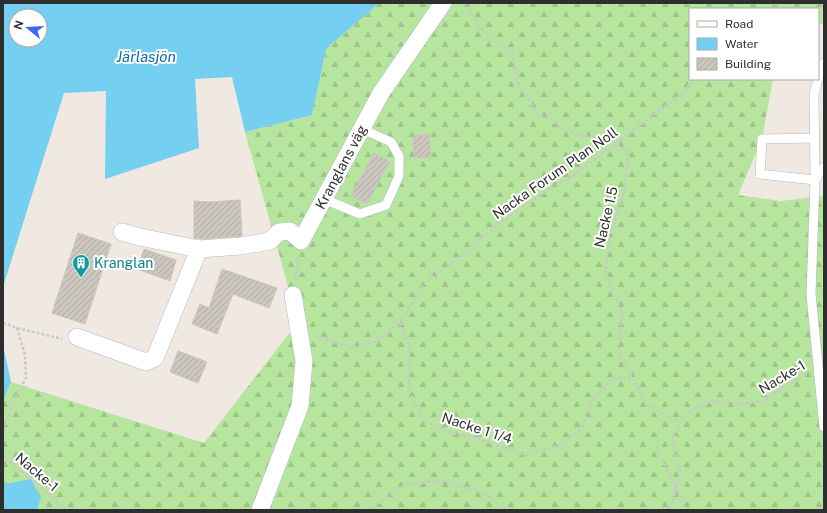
<svg xmlns="http://www.w3.org/2000/svg" width="827" height="513" viewBox="0 0 827 513" font-family="'Public Sans',sans-serif">
  <style>
    .forest { fill: url(#forest-firs) }
    .water { fill: #75cff0; fill-rule: evenodd }
    .building { fill: url(#building-hatch); stroke: #cbc5ba }
    .lines { fill: none; stroke-linecap: round; stroke-linejoin: round }
    .service-casing { stroke: #b4b7c1; stroke-width: 10 }
    .minor-casing { stroke: #b4b7c1; stroke-width: 18 }
    .path { stroke: #c9c9c9; stroke-width: 2.5; stroke-dasharray: 3 2; stroke-linecap: butt }
    .service { stroke: #fff; stroke-width: 9 }
    .minor { stroke: #fff; stroke-width: 17 }
    .labels { text-anchor: middle; dominant-baseline: central; stroke-width: 4; stroke-linejoin: round; paint-order: stroke }
    .street-label { font-size: 14px; fill: #2e2e2e; stroke: #fff }
    .culture-label { font-size: 14px; fill: #0d838f; stroke: #fff; text-anchor: start }
    .water-label { font-size: 15px; font-style: italic; fill: #0d6fa3; stroke: #fff }
  </style>
  <defs>
    <pattern id="forest-firs" width="22" height="20" patternUnits="userSpaceOnUse"><rect width="22" height="20" fill="#b6e59e"/><path d="M5 1l3.5 6h-7zM16 11l3.5 6h-7z" fill="#9dc588"/></pattern>
    <pattern id="building-hatch" width="6" height="6" patternUnits="userSpaceOnUse"><rect width="6" height="6" fill="#cbc7bf"/><path d="M-1 1l2-2M0 6l6-6M5 7l2-2" fill="none" stroke="#afaba4"/></pattern>
  </defs>
  <rect width="100%" height="100%" fill="#efe9e1"/>
  <!-- forest -->
  <polygon class="forest" points="377,3 824,3 824,23 818,24 818,9 690,9 690,79 773,79 762,139 738,195 781,201 824,196 824,510 37,510 41,498 3,483 3,401 11,382 204,443 298,322 245,132 312,115 326,49 377,5"/>
  <!-- water -->
  <g class="water">
    <path d="M3,3H377V5L326,49L312,115L245,132L232,77L195,79L199,148L105,179L106,91L64,93L3,287ZM16,16H40V40H16Z"/>
    <polygon points="3,345 11,382 3,401"/>
    <polygon points="31,479 41,498 37,510 3,510 3,483 5,484"/>
  </g>
  <!-- building -->
  <g class="building">
    <polygon points="429,134 431,157 414,158 413,136"/>
    <polygon points="374,153 390,161 367,204 351,196"/>
    <polygon points="240,200 242,236 202,239 194,238 194,201 210,202"/>
    <polygon points="78,233 111,244 85,324 52,313"/>
    <polygon points="144,249 176,260 170,281 137,269"/>
    <polygon points="222,269 277,288 269,308 233,294 217,334 192,324 200,304 209,308"/>
    <polygon points="178,351 207,362 198,383 170,372"/>
  </g>
  <g class="lines">
    <defs>
      <g id="service">
        <polyline points="818,78 822,64 824,63"/>
        <polyline points="818,79 814,94 815,180 811,294 824,427"/>
        <polyline points="814,138 762,139 760,174 815,180"/>
        <polyline points="815,180 824,167"/>
        <polyline points="324,199 360,214 386,205 399,176 399,156 391,142 362,129"/>
      </g>
      <g id="minor">
        <polyline points="122,232 140,237 199,249"/>
        <polyline points="77,337 146,362 155,358 199,249 241,246 270,241 279,232 290,231 301,241 381,93 443,3"/>
        <polyline points="260,510 300,406 304,361 293,295"/>
      </g>
    </defs>
    <!-- service casing -->
    <use href="#service" class="service-casing"/>
    <!-- minor casing -->
    <use href="#minor" class="minor-casing"/>
    <!-- path -->
    <g class="path">
      <polyline points="464,3 487,36 512,53 519,84 538,114 577,135 601,136 629,152 623,198 611,231 605,271 622,313 618,352 648,405 679,423"/>
      <polyline points="775,3 777,9"/>
      <polyline points="295,279 299,256"/>
      <polyline points="400,322 427,280 452,263 517,209 574,175 684,92 693,79"/>
      <polyline points="3,323 17,328 62,339"/>
      <polyline points="316,335 350,348 376,342 400,322 410,349 409,392 425,421 452,433 478,439 525,455 564,444 582,428 590,403 613,378 632,378"/>
      <polyline points="3,440 6,424 16,396 26,378 25,355 17,328"/>
      <polyline points="3,445 3,456 32,479 66,510"/>
      <polyline points="656,445 686,510"/>
      <polyline points="370,510 401,486 439,480 462,486 487,495 505,510"/>
      <polyline points="669,510 675,494 680,471 673,444 679,423 691,411 712,401 740,404 763,401 807,373"/>
    </g>
    <!-- service -->
    <use href="#service" class="service"/>
    <!-- minor -->
    <use href="#minor" class="minor"/>
  </g>
  <!-- icons -->
  <defs>
    <symbol id="building-pin" viewBox="-11 -11 22 30"><path d="M0 17L-7.5 6A9.5 9.5 0 1 1 7.5 6Z" fill="#0f9aa8" stroke="#fff"/><path d="M-4-6H4V6H1V3H-1V6H-4ZM-2.5-4.3h1.7v1.8h-1.7ZM.8-4.3h1.7v1.8H.8ZM-2.5-1h1.7V.8h-1.7ZM.8-1h1.7V.8H.8Z" fill="#fff"/></symbol>
  </defs>
  <g fill-rule="evenodd">
    <use href="#building-pin" x="71" y="253" width="20" height="27"/>
  </g>
  <g class="labels">
    <!-- street labels -->
    <g class="street-label">
      <text transform="translate(341 167) rotate(-62)">Kranglans väg</text>
      <text transform="translate(555 173) rotate(-35)">Nacka Forum Plan Noll</text>
      <text transform="translate(606 217) rotate(-77)">Nacke 1.5</text>
      <text transform="translate(782 377) rotate(-31)">Nacke-1</text>
      <text transform="translate(477 428) rotate(18)">Nacke 1 1/4</text>
      <text transform="translate(37 472) rotate(40)">Nacke-1</text>
    </g>
    <!-- culture labels -->
    <g class="culture-label">
      <text x="94" y="263">Kranglan</text>
    </g>
    <!-- water labels -->
    <g class="water-label">
      <text x="146" y="56">Järlasjön</text>
    </g>
  </g>
  <!-- border -->
  <rect width="827" height="513" fill="none" stroke="#2e2e2e" stroke-width="8"/>
  <!-- legend -->
  <rect x="689" y="8" width="130" height="72" fill="#ffffff" stroke="#ababab"/>
  <rect x="697" y="21" width="20" height="6" fill="#ffffff" stroke="#ababab"/>
  <text x="725" y="28" font-size="12" fill="#2e2e2e">Road</text>
  <rect x="697" y="38" width="20" height="12" fill="#75cff0" stroke="#ababab"/>
  <text x="725" y="48" font-size="12" fill="#2e2e2e">Water</text>
  <rect x="697" y="58" width="20" height="12" fill="url(#building-hatch)" stroke="#ababab"/>
  <text x="725" y="68" font-size="12" fill="#2e2e2e">Building</text>
  <!-- north arrow -->
  <g transform="translate(28 28) rotate(288)"><circle r="19" fill="#ffffff" stroke="#ababab"/>
  <path d="M0-3L7 15L0 10L-7 15Z" fill="#4264fb"/>
  <text y="-6" font-size="11" font-weight="bold" text-anchor="middle" fill="#2e2e2e">N</text>
  </g>
</svg>
